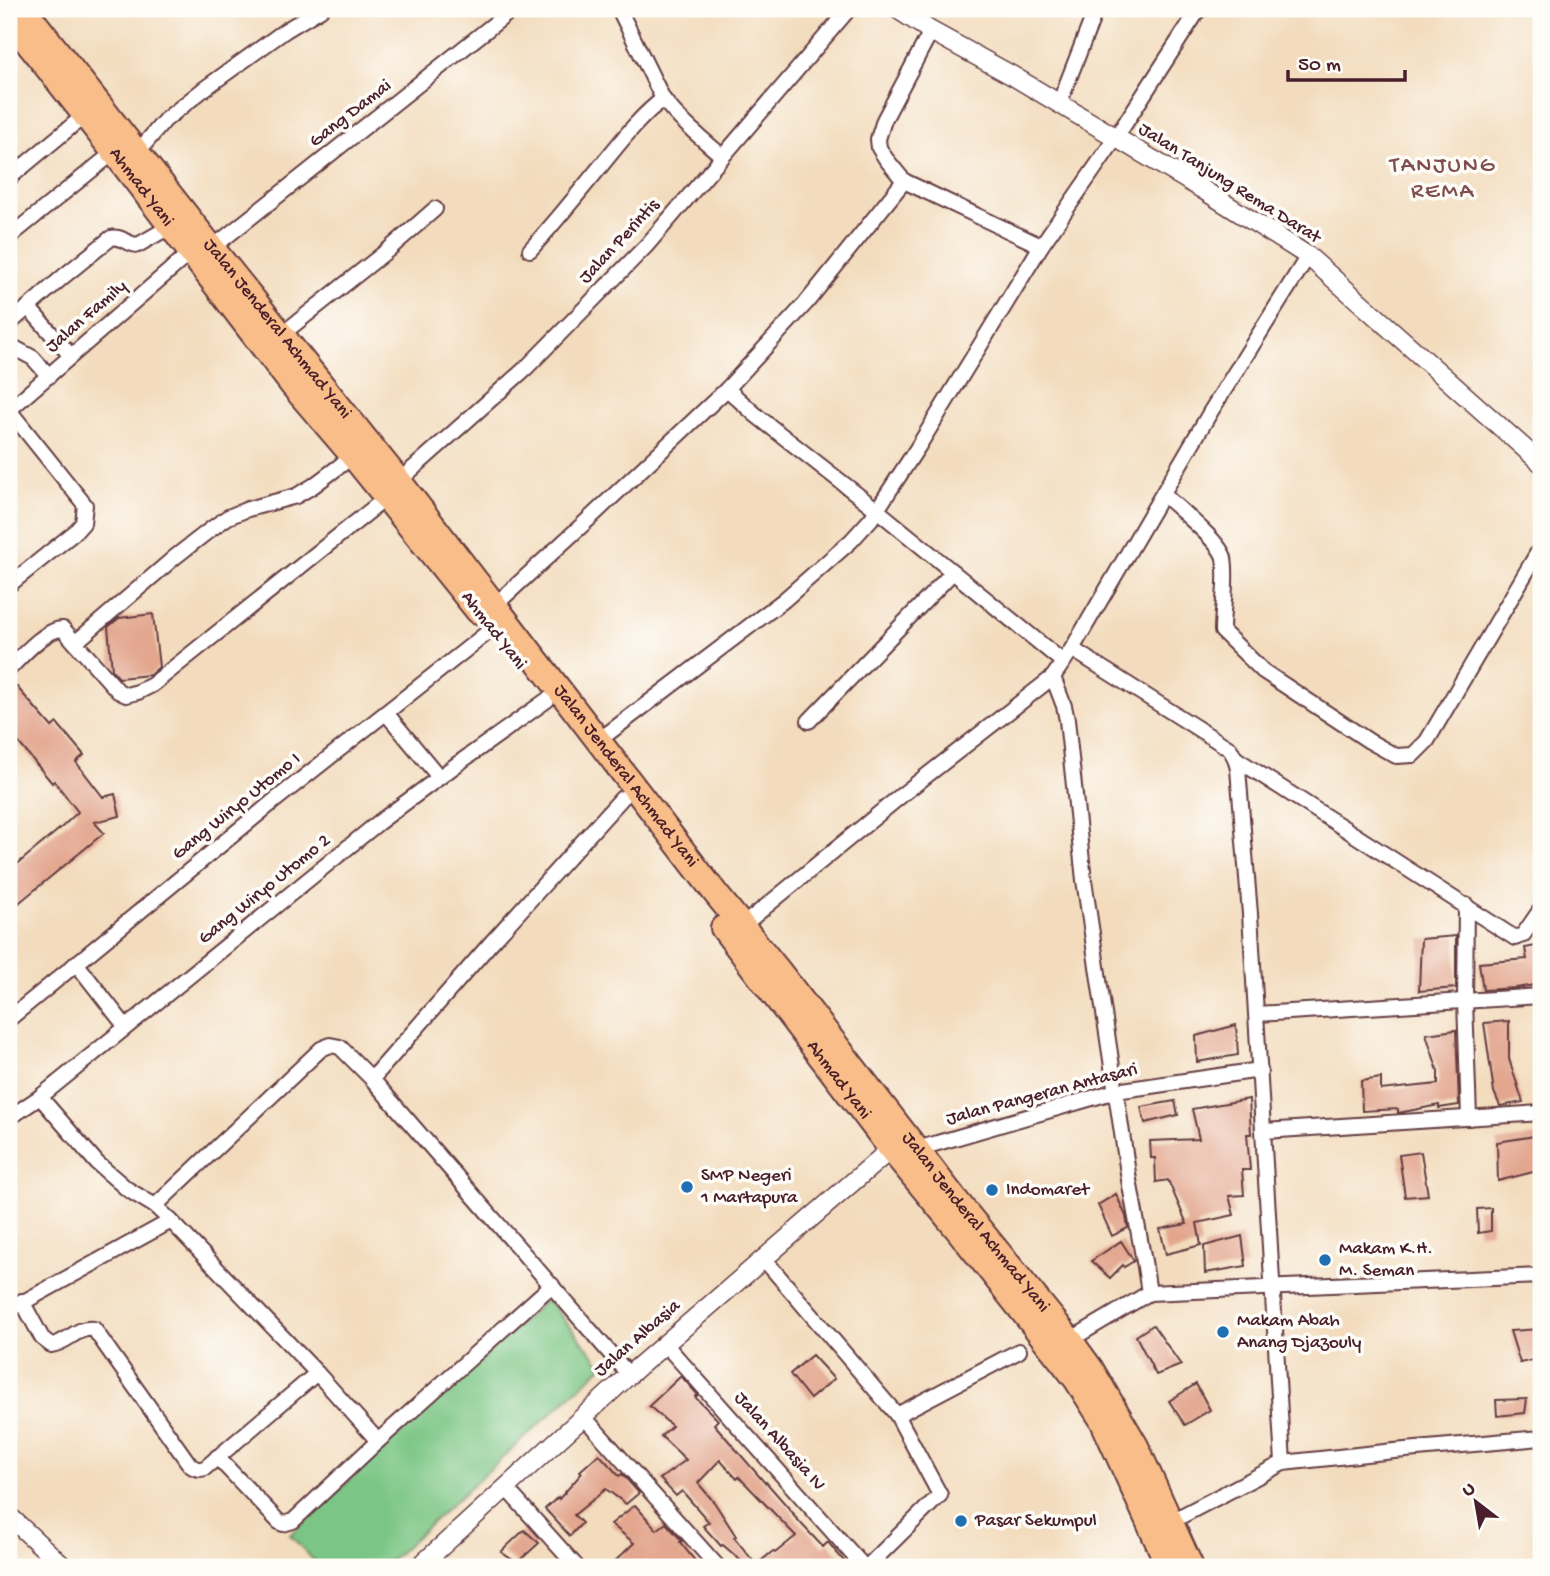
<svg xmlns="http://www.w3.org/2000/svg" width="1550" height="1576" viewBox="0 0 1550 1576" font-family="'Gochi Hand',sans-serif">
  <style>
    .green { fill: #7bc685; stroke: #627258; stroke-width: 2 }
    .building { fill: #e3a68e }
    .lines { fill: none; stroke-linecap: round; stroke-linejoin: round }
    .minor-casing { stroke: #633b41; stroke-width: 18 }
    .tertiary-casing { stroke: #633b41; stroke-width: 21 }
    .trunk-casing { stroke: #633b41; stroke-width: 28 }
    .minor { stroke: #fff; stroke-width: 14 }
    .tertiary { stroke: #fff; stroke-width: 18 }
    .trunk { stroke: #f8bd88; stroke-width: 24 }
    .poi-dot { fill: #1f6fb2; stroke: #fdfcf7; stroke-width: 2.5 }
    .labels { text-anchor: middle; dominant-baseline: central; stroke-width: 7; stroke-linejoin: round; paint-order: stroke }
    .street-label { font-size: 19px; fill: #4a1f2b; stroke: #fdfcf7 }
    .poi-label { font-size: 19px; fill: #4a1f2b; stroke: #fdfcf7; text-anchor: start }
    .quarter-label { font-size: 23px; letter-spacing: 2px; fill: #804e4e; stroke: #fdfcf7 }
  </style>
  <rect width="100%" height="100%" fill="#fdfcf7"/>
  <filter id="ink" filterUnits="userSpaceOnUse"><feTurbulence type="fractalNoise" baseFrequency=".0143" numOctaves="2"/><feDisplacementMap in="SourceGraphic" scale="14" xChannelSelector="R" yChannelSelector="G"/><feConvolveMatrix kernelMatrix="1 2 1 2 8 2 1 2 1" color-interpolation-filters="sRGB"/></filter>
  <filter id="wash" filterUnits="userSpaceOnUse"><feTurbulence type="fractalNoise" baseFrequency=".00686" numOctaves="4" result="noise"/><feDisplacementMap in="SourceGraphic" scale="28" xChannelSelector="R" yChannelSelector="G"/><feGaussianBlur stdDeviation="1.57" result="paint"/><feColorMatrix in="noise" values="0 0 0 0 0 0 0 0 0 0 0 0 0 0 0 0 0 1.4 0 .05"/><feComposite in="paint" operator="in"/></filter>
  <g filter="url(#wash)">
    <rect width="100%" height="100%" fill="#f3dcbd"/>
    <!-- green -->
    <polygon class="green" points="547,1299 603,1366 383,1567 320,1567 290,1535"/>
    <g id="blocks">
      <!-- building -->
      <g class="building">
        <polygon points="153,614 159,667 150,675 119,678 112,670 108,627 119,618"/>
        <polygon points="9,678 52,727 57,723 84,755 76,762 103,797 115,794 120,816 94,822 104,833 9,911 9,871 63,826 78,812 54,781 52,783 14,737 9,741"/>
        <polygon points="1456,936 1456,988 1419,991 1421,939"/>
        <polygon points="1541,945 1541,984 1516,988 1483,990 1479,963 1527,959 1525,948"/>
        <polygon points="1509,1021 1509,1059 1523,1102 1500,1106 1494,1092 1484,1023"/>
        <polygon points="1236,1025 1238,1055 1197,1062 1196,1036"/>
        <polygon points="1456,1030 1459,1105 1439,1108 1439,1105 1398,1113 1398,1109 1362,1111 1361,1081 1381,1078 1381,1090 1438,1084 1438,1071 1426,1034"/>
        <polygon points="1249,1099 1251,1134 1247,1134 1250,1170 1242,1170 1244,1195 1229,1196 1234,1215 1197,1223 1201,1245 1166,1254 1160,1229 1187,1224 1168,1180 1156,1182 1155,1158 1151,1158 1150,1141 1199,1139 1192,1109"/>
        <polygon points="1175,1101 1178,1115 1145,1123 1141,1107"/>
        <polygon points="1541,1135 1541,1170 1498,1181 1497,1142"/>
        <polygon points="1421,1152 1428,1195 1405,1197 1399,1155"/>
        <polygon points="1116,1194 1126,1216 1128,1228 1112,1236 1098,1205"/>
        <polygon points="1491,1208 1491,1231 1478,1233 1477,1209"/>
        <polygon points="1242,1236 1246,1266 1205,1273 1204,1246"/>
        <polygon points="1121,1241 1134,1261 1124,1267 1123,1265 1110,1278 1091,1261"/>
        <polygon points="1153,1325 1181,1365 1156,1375 1136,1336"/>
        <polygon points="1541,1329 1541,1358 1520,1363 1510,1331"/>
        <polygon points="812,1355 834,1379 810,1399 790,1374"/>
        <polygon points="681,1376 698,1395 695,1397 718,1420 714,1424 765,1483 766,1482 794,1514 793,1515 823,1547 828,1542 849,1567 769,1567 761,1561 773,1551 775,1553 796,1536 739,1477 737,1479 720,1460 698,1483 714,1502 736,1536 734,1537 758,1567 748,1567 723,1545 721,1546 703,1526 709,1522 682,1491 676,1496 660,1479 686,1460 661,1436 672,1426 649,1406"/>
        <polygon points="1196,1384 1210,1410 1185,1425 1169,1401"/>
        <polygon points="1527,1399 1525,1413 1497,1416 1496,1400"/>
        <polygon points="599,1454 619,1476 622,1474 639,1493 626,1504 606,1489 574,1515 582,1523 570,1536 545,1509 558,1497 559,1499 582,1473 580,1471"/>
        <polygon points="635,1505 657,1530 666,1523 682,1541 680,1542 700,1567 609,1567 634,1543 611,1524"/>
        <polygon points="524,1530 539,1543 517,1563 501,1552"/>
      </g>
    </g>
  </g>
  <g filter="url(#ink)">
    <use href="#blocks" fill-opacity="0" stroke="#633b41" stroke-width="2"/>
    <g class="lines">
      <defs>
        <g id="minor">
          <path d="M619,9L663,99C680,121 701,138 722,156"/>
          <polyline points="1059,104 1096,9"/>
          <polyline points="137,153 165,120 204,89 286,30 321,9"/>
          <polyline points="9,178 85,115"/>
          <polyline points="904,181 1041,246"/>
          <polyline points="9,237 114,152"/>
          <polyline points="212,248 513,9"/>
          <path d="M530,250C554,224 577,195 600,167C620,143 638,118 663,99"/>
          <polyline points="28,307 71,356"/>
          <path d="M9,324L64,276L111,238C120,235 128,245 138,245L171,226"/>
          <polyline points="281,335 388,250 435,209"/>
          <polyline points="9,345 33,358 49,376"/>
          <polyline points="727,389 757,416 877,510 1063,662"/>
          <polyline points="9,410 191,252"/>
          <polyline points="399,481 526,368 647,245 849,9"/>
          <path d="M1163,494C1177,508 1220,541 1224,558C1228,582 1222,607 1222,631L1263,671L1369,741L1396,756L1413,755L1427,741L1541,547"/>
          <polyline points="9,585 75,532 83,523 85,505 9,410"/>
          <polyline points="494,606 592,516 727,389 806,303 904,181 886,159 879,148 878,139 884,120 931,31"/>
          <polyline points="76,642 175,557 211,529 228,517 248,509 296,496 313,486 353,456"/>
          <polyline points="1072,649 1230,749 1235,758 1238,769 1250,914 1283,1463"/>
          <path d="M9,669C21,657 46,628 63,629L118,691L126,695L138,692L152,685L386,498"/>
          <polyline points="1053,677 1064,706 1067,720 1084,880 1129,1180 1145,1267 1149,1293 1541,1276"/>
          <polyline points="386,713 439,777"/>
          <polyline points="809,721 953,572"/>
          <polyline points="598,741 784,600 851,541 871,519 918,447 1041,246 1115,139 1199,9"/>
          <polyline points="1235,758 1515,938 1523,935 1541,909"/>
          <polyline points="1466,905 1465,1001 1469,1118"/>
          <polyline points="742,926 903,794 1053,677 1072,649 1211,411 1308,256"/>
          <polyline points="76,963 126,1027"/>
          <polyline points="1257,1014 1541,996"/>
          <polyline points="9,1019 274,801 492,629"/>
          <polyline points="372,1079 490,944 622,798"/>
          <polyline points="40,1097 97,1163 127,1189 155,1206"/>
          <polyline points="12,1116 40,1097 378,823 456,765 547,700"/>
          <polyline points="1264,1131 1541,1113"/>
          <polyline points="917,1149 1116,1091 1260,1070"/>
          <polyline points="763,1258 897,1415 940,1495 867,1567"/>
          <path d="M22,1301L42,1338L51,1345C68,1343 77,1326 94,1329L190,1465C195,1469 199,1470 205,1468L317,1373"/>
          <polyline points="9,1310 171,1221"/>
          <polyline points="1070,1340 1149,1293"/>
          <polyline points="664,1343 864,1567"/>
          <polyline points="897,1415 1019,1351"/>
          <polyline points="583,1416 718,1567"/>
          <polyline points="378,1441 317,1373 171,1221 155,1206 321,1049 330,1045 340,1047 372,1079 629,1375"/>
          <polyline points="217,1457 279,1522 283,1524 293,1521 378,1441 552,1285"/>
          <polyline points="505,1487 577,1567"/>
          <polyline points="1170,1522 1283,1463 1394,1451 1541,1438"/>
        </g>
        <g id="tertiary">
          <polyline points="897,9 931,31 1013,76 1202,189 1308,256 1541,463"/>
          <polyline points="9,1516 64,1567"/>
          <polyline points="419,1567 629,1375 891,1149"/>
        </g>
        <g id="trunk">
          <path id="s1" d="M24,9L212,248L399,481L716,894L778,970L955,1199L1070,1340L1091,1369L1136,1446L1191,1567"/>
          <path id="s2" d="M9,19L114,152L293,386L353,456L478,611"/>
          <path id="s3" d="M723,928L891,1149L958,1230L1076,1379L1102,1420L1169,1567"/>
        </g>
      </defs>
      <!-- minor casing -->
      <use href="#minor" class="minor-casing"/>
      <!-- tertiary casing -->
      <use href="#tertiary" class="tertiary-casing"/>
      <!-- trunk casing -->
      <use href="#trunk" class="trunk-casing"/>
      <!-- minor -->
      <use href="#minor" class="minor"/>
      <!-- tertiary -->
      <use href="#tertiary" class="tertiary"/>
      <!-- trunk -->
      <use href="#trunk" class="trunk"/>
    </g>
  </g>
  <!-- markers -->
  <g class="poi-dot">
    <circle cx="687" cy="1187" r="7"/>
    <circle cx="992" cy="1190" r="7"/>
    <circle cx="1325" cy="1260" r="7"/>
    <circle cx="1223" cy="1332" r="7"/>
    <circle cx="961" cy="1521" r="7"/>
  </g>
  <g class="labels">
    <!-- street labels -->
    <g class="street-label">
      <text transform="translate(351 114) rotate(-38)">Gang Damai</text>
      <text transform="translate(1229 184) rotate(32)">Jalan Tanjung Rema Darat</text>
      <text stroke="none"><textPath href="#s2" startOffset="214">Ahmad Yani</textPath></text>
      <text transform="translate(620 242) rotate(-47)">Jalan Perintis</text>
      <text transform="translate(87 317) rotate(-41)">Jalan Family</text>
      <text stroke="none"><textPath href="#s1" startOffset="408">Jalan Jenderal Achmad Yani</textPath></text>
      <text transform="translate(493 631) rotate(52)">Ahmad Yani</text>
      <text stroke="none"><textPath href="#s1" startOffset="975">Jalan Jenderal Achmad Yani</textPath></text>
      <text transform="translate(237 807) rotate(-39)">Gang Wiryo Utomo I</text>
      <text transform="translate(265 890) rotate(-39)">Gang Wiryo Utomo 2</text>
      <text stroke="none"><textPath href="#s3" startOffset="191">Ahmad Yani</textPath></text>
      <text transform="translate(1042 1095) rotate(-15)">Jalan Pangeran Antasari</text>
      <text stroke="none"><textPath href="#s1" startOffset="1542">Jalan Jenderal Achmad Yani</textPath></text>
      <text transform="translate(638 1339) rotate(-41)">Jalan Albasia</text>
      <text transform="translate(779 1442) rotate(48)">Jalan Albasia IV</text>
    </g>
    <!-- poi labels -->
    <g class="poi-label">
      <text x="701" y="1176">SMP Negeri<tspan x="701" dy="22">1 Martapura</tspan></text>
      <text x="1006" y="1190">Indomaret</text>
      <text x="1339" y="1249">Makam K.H.<tspan x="1339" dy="22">M. Seman</tspan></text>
      <text x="1237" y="1321">Makam Abah<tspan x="1237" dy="22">Anang Djazouly</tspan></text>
      <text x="975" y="1521">Pasar Sekumpul</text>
    </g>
    <!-- quarter labels -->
    <g class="quarter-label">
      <text x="1443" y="166">TANJUNG<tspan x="1443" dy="26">REMA</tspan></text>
    </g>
  </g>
  <!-- margin -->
  <rect width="1550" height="1576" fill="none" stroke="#fdfcf7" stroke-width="35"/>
  <!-- north arrow -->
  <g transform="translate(1476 1502) rotate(329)" stroke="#fdfcf7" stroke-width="5" paint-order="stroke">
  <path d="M0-5L12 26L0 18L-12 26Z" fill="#4a1f2b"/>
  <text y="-10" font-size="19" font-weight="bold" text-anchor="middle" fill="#4a1f2b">U</text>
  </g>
  <!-- scale -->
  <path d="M1288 70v10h117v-10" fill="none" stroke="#4a1f2b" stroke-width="3.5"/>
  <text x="1298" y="70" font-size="21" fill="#4a1f2b" stroke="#fdfcf7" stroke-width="5" paint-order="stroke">50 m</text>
</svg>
